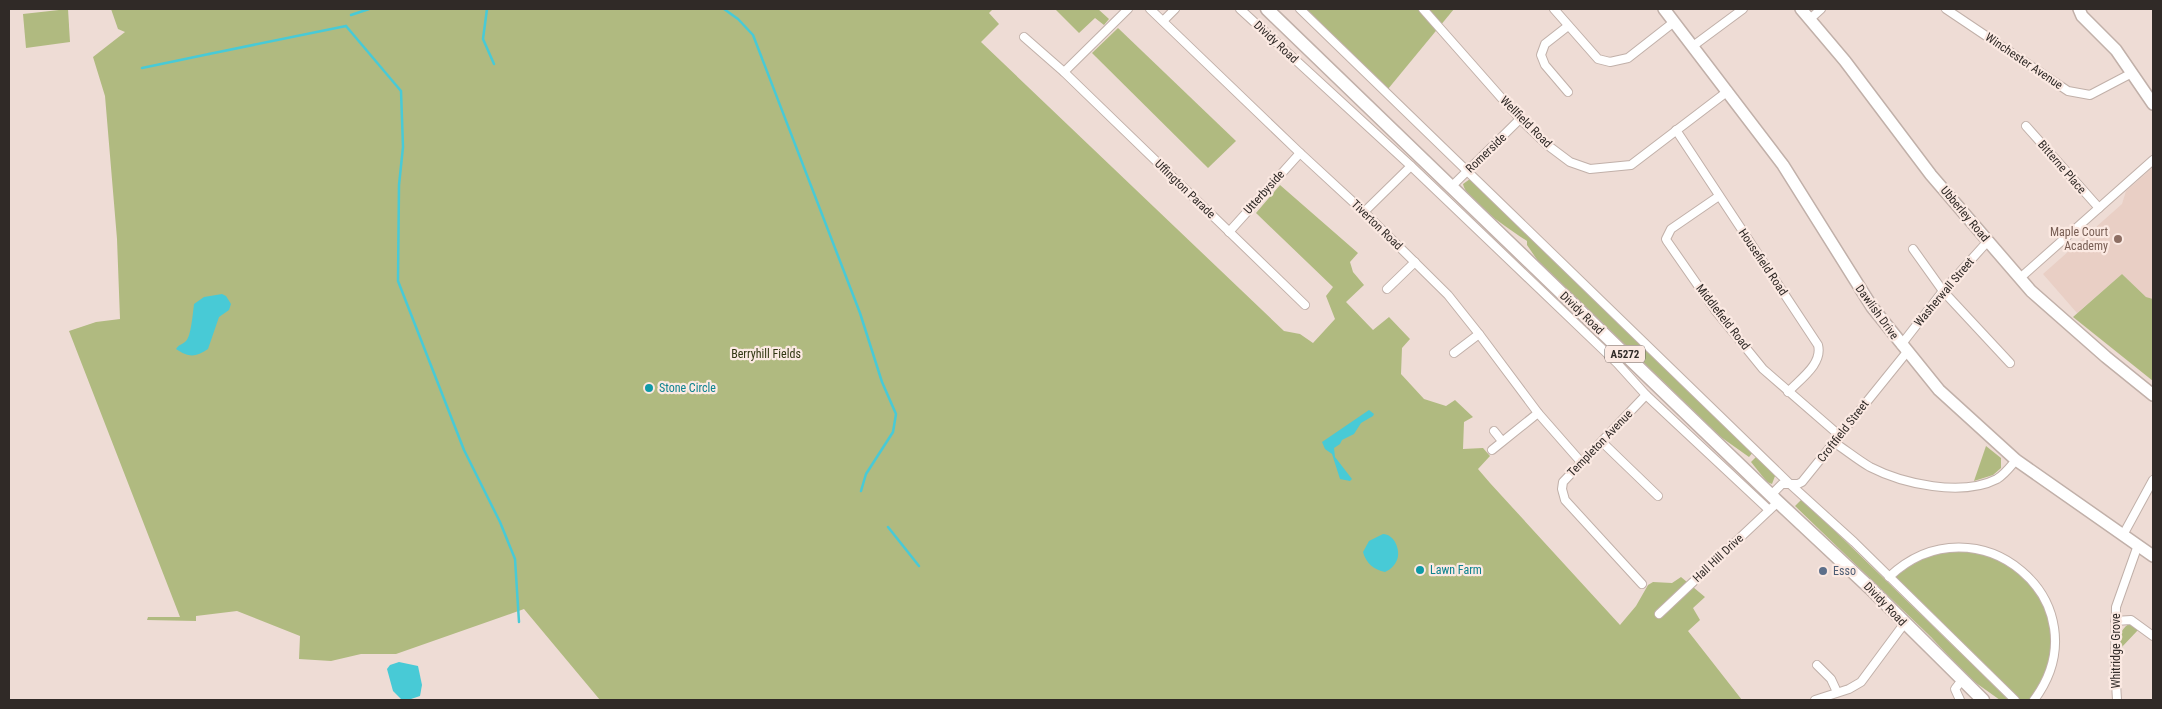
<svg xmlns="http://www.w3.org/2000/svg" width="2162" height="709" viewBox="0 0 2162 709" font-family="'Roboto Condensed',sans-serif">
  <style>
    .built { fill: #e9cfc5 }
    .green { fill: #b0ba80 }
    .water { fill: #48cad6 }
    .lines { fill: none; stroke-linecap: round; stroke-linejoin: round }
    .stream { stroke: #48cad6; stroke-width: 2.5 }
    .street-casing { stroke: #c1b0a9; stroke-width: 10 }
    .secondary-casing { stroke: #c1b0a9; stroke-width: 14 }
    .primary-casing { stroke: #c1b0a9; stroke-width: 15 }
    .street { stroke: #fff; stroke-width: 8 }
    .secondary { stroke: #fff; stroke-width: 11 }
    .primary { stroke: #fff; stroke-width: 12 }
    .education-dot { fill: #8d6e63; stroke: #fbe9e2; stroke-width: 2 }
    .culture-dot { fill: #0f9aa8; stroke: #fbe9e2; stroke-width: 2 }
    .service-dot { fill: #5c6f8a; stroke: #fbe9e2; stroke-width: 2 }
    .labels { text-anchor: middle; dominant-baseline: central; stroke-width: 4.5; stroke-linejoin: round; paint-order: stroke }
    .shield { fill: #fbe9e2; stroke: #6d635f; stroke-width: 1 }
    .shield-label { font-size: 11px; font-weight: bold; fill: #302a27 }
    .street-label { font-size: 12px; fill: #302a27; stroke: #fbe9e2 }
    .education-label { font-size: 12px; fill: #785e54; stroke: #fbe9e2; text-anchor: end }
    .park-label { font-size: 12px; fill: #313611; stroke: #fbe9e2 }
    .culture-label { font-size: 12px; fill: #0d838f; stroke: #fbe9e2; text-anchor: start }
    .service-label { font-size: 12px; fill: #4e5e75; stroke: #fbe9e2; text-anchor: start }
  </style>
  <rect width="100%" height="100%" fill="#eedcd5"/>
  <!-- built -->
  <polygon class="built" points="2153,167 2153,299 2146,297 2122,274 2077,313 2043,274 2122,204 2126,191"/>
  <!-- green -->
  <g class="green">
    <polygon points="68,9 70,42 26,48 23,14"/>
    <polygon points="111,9 993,9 989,13 999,24 981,42 1284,331 1300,334 1313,343 1335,319 1326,296 1333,287 1256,213 1280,185 1358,253 1350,262 1353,272 1364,285 1346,302 1373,330 1389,317 1410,339 1402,348 1401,374 1424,399 1446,406 1455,400 1473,417 1464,422 1463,449 1483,448 1490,456 1478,469 1490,483 1620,625 1636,606 1648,585 1653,582 1672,583 1681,577 1705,597 1693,608 1700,620 1688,631 1742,700 600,700 524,609 396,654 361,654 331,661 299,659 300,636 237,611 196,616 196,621 147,620 148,617 180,617 69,331 96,322 120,319 117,239 105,96 93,57 125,32 118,29"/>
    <polygon points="1055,9 1098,9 1109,19 1104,25 1095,18 1079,33"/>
    <polygon points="1305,9 1454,9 1388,89"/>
    <polygon points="1118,28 1236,141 1208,168 1092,53"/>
    <path d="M1470,179L1754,451L1749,457L1718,435L1540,264L1527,245V241C1513,232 1465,200 1463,184Z"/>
    <polygon points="2122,274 2146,297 2153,299 2153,381 2073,317"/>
    <polygon points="1986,446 2001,458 2001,468 1993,475 1974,481"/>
    <polygon points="1757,456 1775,476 1772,484 1767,482 1751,462"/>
    <polygon points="1802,499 2009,700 2000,700 1969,678 1931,637 1795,506"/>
    <polygon points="1942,549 1992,552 2036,585 2055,635 2049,673 2031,700 2015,700 1889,577"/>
    <path d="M2129,624L2138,630L2121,648C2120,638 2119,630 2129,624Z"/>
  </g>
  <!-- water -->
  <g class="water">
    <path d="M222,294L226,296L231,304L229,310L219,317L208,349C196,357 189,358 176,349C179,344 182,345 186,341C191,337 193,312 194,304L204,297Z"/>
    <polygon points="1369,410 1374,414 1373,416 1361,423 1354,434 1342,440 1340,444 1334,448 1335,457 1352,479 1350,481 1340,479 1332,454 1325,449 1322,442"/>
    <path d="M1383,534C1394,534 1401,550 1397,560C1395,565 1390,570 1385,572C1374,570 1366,563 1363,552L1369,541Z"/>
    <polygon points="399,662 418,666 422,685 420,696 408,700 401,699 393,691 387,669 390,665"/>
  </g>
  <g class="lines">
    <!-- stream -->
    <g class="stream">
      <polyline points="487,9 483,39 494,64"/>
      <polyline points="724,9 738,19 753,35 860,313 882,382 896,414 893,432 866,474 861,491"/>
      <polyline points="351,15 369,9"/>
      <polyline points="346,26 401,91 403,147 399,185 398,281 464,450 500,522 515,559 519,622"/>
      <polyline points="209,54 346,26"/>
      <polyline points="142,68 209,54"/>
      <polyline points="888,527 919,566"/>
    </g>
    <defs>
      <g id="street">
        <polyline points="1150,9 1300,153 1364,212 1448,295 1479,334 1538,413 1581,462"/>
        <polyline points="1240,9 1411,166 1617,363 1646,395 1769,510"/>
        <polyline points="1300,9 1790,484 1854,542 2015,700"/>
        <polyline points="1423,9 1520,119 1546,144 1570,162 1590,169 1631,165 1728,91"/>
        <polyline points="1554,9 1598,59 1610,62 1628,58 1674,22"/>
        <polyline points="1946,9 2068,91 2090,95 2132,73"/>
        <polyline points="1810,19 1821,9"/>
        <polyline points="1163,21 1175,9"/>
        <polyline points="1024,37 1064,72 1305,305"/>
        <polyline points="1693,46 1743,9"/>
        <polyline points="1064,72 1128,9"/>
        <polyline points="1568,92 1545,65 1541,55 1545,44 1568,26"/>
        <polyline points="2026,126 2099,208"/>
        <path d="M1676,130L1818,345C1823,364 1800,379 1788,392"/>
        <polyline points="1451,187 1520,119"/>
        <polyline points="1719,196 1671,229 1666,239 1667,241 1715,310 1763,369 1839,435"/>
        <polyline points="1364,212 1411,166"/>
        <polyline points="1229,232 1300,153"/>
        <polyline points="1913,249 1943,291 2010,363"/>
        <polyline points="2020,278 2153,160"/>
        <polyline points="1387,289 1415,262"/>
        <polyline points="1901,345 1943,291 1988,241"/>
        <polyline points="1454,353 1479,334"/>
        <polyline points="1494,431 1502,441"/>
        <polyline points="1602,442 1658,496"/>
        <path d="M1835,443C1847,451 1858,460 1870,467C1903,484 1962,497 1997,479C2005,474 2010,467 2016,460"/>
        <polyline points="1492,450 1538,413"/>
        <polyline points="1771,495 1782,484 1798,484 1802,482 1907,352"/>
        <polyline points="2123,535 2153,480"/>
        <path d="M1889,577C1977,494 2106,603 2034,700"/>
        <polyline points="1642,584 1565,500 1562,489 1563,482 1646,395"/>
        <polyline points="1659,614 1778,502"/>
        <polyline points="2115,621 2131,620 2153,636"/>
        <polyline points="1817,665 1831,679 1837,692"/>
        <polyline points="1815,700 1849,689 1861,682 1904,624"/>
        <polyline points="1960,700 1955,689 1962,680"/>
        <polyline points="2117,700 2115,666 2116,607 2138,545"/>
      </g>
      <g id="secondary">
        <polyline points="1664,9 1783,165 1872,307 1939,390 2016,460 2153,556"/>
        <polyline points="1801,9 1845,61 1931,175 2031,291 2106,357 2153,395"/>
        <polyline points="2079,9 2082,16 2116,50 2153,104"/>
      </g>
      <polyline id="primary" points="1267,9 1778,502 1870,588 1983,700"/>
    </defs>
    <!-- street casing -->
    <use href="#street" class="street-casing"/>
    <!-- secondary casing -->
    <use href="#secondary" class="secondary-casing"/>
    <!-- primary casing -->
    <use href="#primary" class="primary-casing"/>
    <!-- street -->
    <use href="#street" class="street"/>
    <!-- secondary -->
    <use href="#secondary" class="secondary"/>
    <!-- primary -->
    <use href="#primary" class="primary"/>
  </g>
  <!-- markers -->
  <circle class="education-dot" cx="2118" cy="239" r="5"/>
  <g class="culture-dot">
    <circle cx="649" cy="388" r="5"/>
    <circle cx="1420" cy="570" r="5"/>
  </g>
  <circle class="service-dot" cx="1823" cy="571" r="5"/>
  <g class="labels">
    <!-- shield labels -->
    <rect class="shield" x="1605" y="345.5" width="40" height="17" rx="4"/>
    <g class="shield-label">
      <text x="1625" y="354">A5272</text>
    </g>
    <!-- street labels -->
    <g class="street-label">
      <text transform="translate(1276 42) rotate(43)">Dividy Road</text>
      <text transform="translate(2024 61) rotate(34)">Winchester Avenue</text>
      <text transform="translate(1526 122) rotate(45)">Wellfield Road</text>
      <text transform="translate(1486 153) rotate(-44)">Romerside</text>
      <text transform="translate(2062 167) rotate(49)">Bitterne Place</text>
      <text transform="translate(1185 189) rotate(44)">Uffington Parade</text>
      <text transform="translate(1264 192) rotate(-48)">Utterbyside</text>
      <text transform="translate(1965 214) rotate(50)">Ubberley Road</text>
      <text transform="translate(1377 225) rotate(44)">Tiverton Road</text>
      <text transform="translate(1763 262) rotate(56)">Housefield Road</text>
      <text transform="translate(1944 292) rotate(-50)">Washerwall Street</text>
      <text transform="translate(1877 312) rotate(54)">Dawlish Drive</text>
      <text transform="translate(1582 313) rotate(44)">Dividy Road</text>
      <text transform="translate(1723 317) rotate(52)">Middlefield Road</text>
      <text transform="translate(1843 431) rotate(-52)">Croftfield Street</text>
      <text transform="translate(1600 443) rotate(-46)">Templeton Avenue</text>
      <text transform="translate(1718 558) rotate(-43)">Hall Hill Drive</text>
      <text transform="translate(1885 604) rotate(46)">Dividy Road</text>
      <text transform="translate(2116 651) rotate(-90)">Whitridge Grove</text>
    </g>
    <!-- education labels -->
    <g class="education-label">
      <text x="2108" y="232">Maple Court<tspan x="2108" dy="14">Academy</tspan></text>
    </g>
    <!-- park labels -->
    <g class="park-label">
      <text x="766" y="354">Berryhill Fields</text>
    </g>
    <!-- culture labels -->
    <g class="culture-label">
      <text x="659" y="388">Stone Circle</text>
      <text x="1430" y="570">Lawn Farm</text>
    </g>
    <!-- service labels -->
    <g class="service-label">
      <text x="1833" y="571">Esso</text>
    </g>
  </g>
  <!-- border -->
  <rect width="2162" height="709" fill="none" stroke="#302a27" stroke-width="20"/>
</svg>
